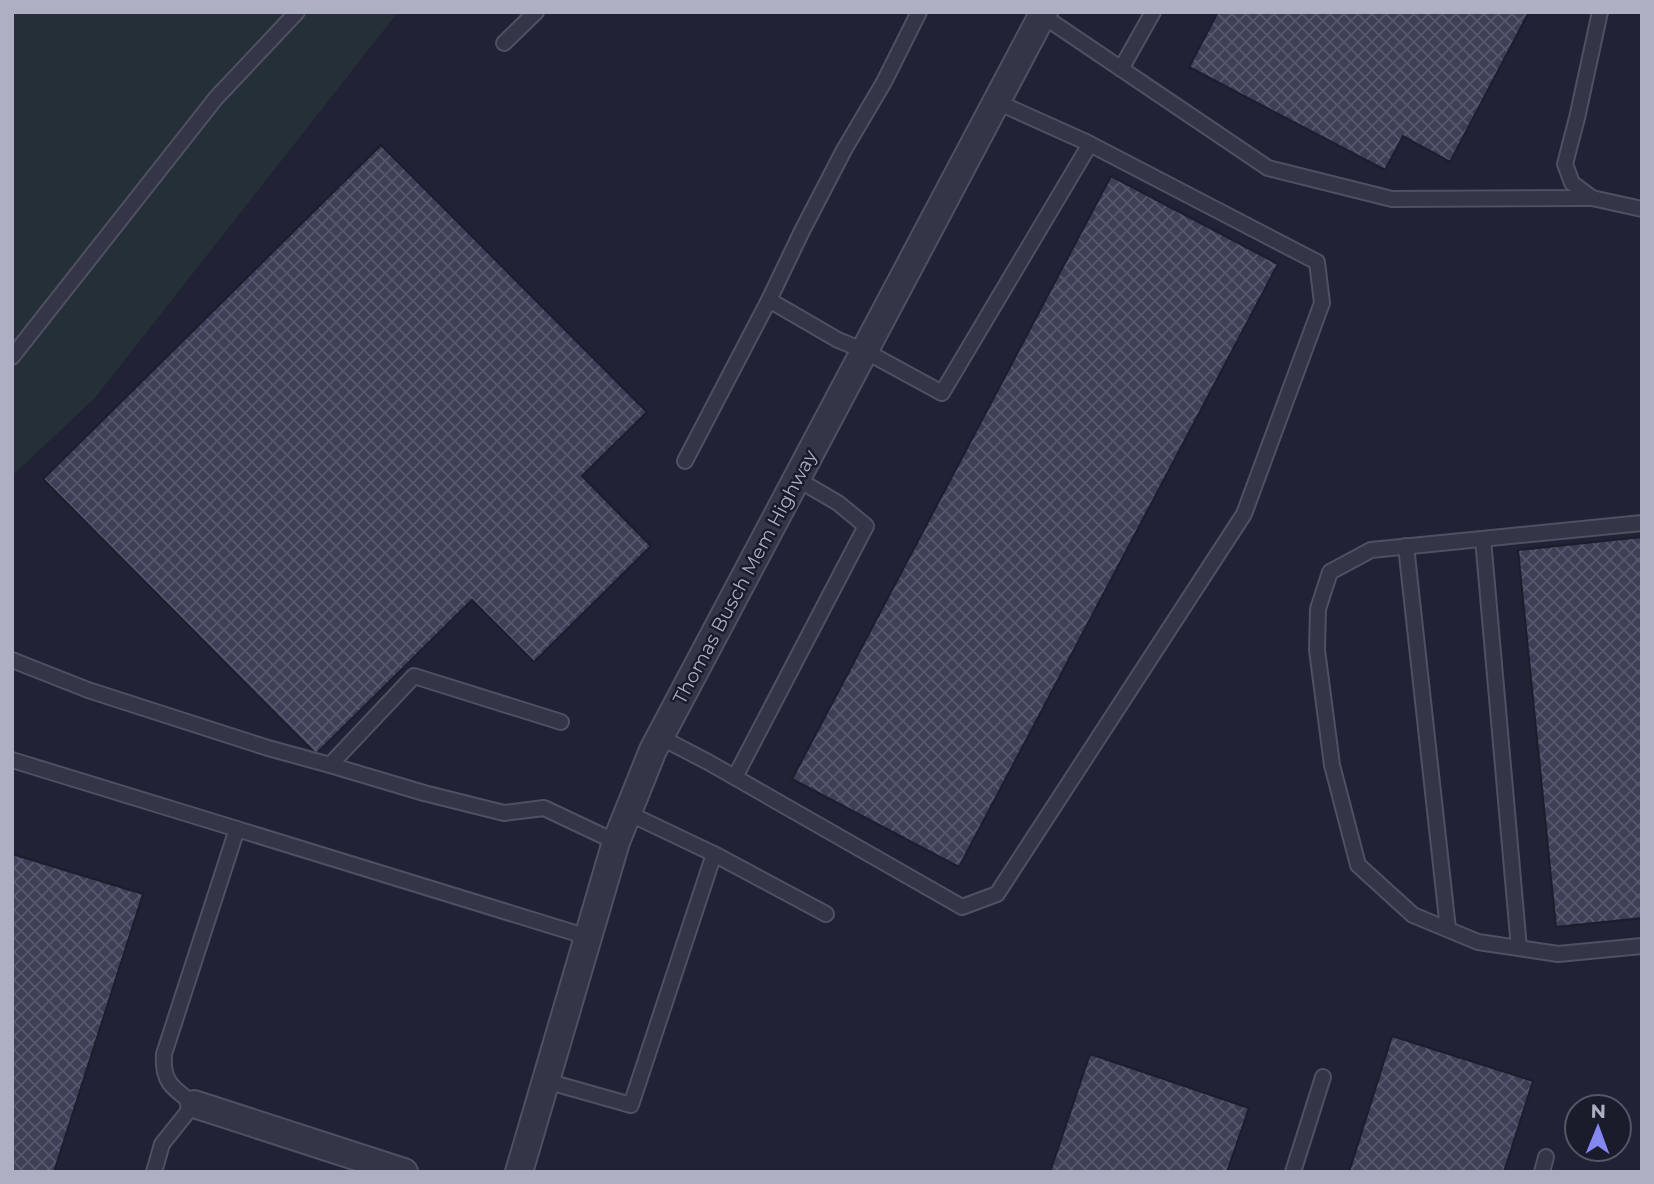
<svg xmlns="http://www.w3.org/2000/svg" width="1654" height="1184" viewBox="0 0 1654 1184" font-family="Montserrat,sans-serif">
  <style>
    .green { fill: #242f38 }
    .building { fill: url(#building-cross-hatch); stroke: #1c1d2d; stroke-width: 2 }
    .lines { fill: none; stroke-linecap: round; stroke-linejoin: round }
    .lane-casing { stroke: #4f5061; stroke-width: 18 }
    .street-casing { stroke: #4f5061; stroke-width: 30 }
    .lane { stroke: #343546; stroke-width: 14 }
    .street { stroke: #343546; stroke-width: 26 }
    .labels { text-anchor: middle; dominant-baseline: central; stroke-width: 5; stroke-linejoin: round; paint-order: stroke }
    .street-label { font-size: 19px; fill: #aeafc3; stroke: #1a1b2b }
  </style>
  <defs>
    <pattern id="building-cross-hatch" width="8" height="8" patternUnits="userSpaceOnUse" patternTransform="scale(1.75)"><rect width="8" height="8" fill="#3d3f56"/><path d="M0 0l8 8M0 8l8-8" fill="none" stroke="#56586d"/></pattern>
  </defs>
  <rect width="100%" height="100%" fill="#212235"/>
  <!-- green -->
  <polygon class="green" points="12,12 398,12 95,398 12,476"/>
  <!-- building -->
  <g class="building">
    <polygon points="1218,12 1529,12 1450,162 1403,136 1385,170 1189,67"/>
    <polygon points="381,145 647,412 582,476 651,546 534,662 472,600 316,754 43,479"/>
    <polygon points="1111,176 1278,264 959,867 792,779"/>
    <polygon points="1642,537 1642,918 1556,927 1518,550"/>
    <polygon points="12,854 143,894 54,1172 12,1172"/>
    <polygon points="1392,1036 1533,1081 1504,1172 1349,1172"/>
    <polygon points="1090,1054 1249,1108 1227,1172 1050,1172"/>
  </g>
  <g class="lines">
    <defs>
      <g id="lane">
        <polyline points="1600,12 1577,118 1565,164 1572,183 1592,198 1642,209"/>
        <polyline points="1043,16 1268,168 1392,199 1592,198"/>
        <polyline points="504,43 536,12"/>
        <polyline points="1121,69 1153,12"/>
        <polyline points="769,300 838,340 865,351 942,393 1090,144"/>
        <polyline points="12,357 216,98 297,12"/>
        <polyline points="685,461 769,300 802,231 844,150 884,82 919,12"/>
        <polyline points="1642,523 1371,550 1330,572 1318,609 1317,650 1332,765 1358,865 1413,915 1478,942 1558,954 1642,946"/>
        <polyline points="1483,539 1519,948"/>
        <polyline points="1406,546 1448,929"/>
        <polyline points="12,660 88,690 268,748 330,765 424,793 504,813 544,808 616,842"/>
        <polyline points="660,737 708,762 962,907 997,894 1244,514 1322,303 1317,262 1086,142 997,102"/>
        <polyline points="12,760 237,829"/>
        <polyline points="330,765 414,676 561,722"/>
        <polyline points="735,777 866,526 838,503 797,479"/>
        <polyline points="714,854 826,914"/>
        <polyline points="546,1081 631,1105 714,854 628,813"/>
        <path d="M154,1172L162,1144L194,1104C173,1088 162,1083 164,1054L237,829L588,937"/>
        <polyline points="1293,1172 1323,1077"/>
        <polyline points="1542,1172 1546,1157"/>
      </g>
      <g id="street">
        <polyline points="194,1104 404,1172"/>
        <polyline points="519,1172 616,842 653,750 1044,12"/>
      </g>
    </defs>
    <!-- lane casing -->
    <use href="#lane" class="lane-casing"/>
    <!-- street casing -->
    <use href="#street" class="street-casing"/>
    <!-- lane -->
    <use href="#lane" class="lane"/>
    <!-- street -->
    <use href="#street" class="street"/>
  </g>
  <g class="labels">
    <!-- street labels -->
    <g class="street-label">
      <text transform="translate(745 577) rotate(-62)">Thomas Busch Mem Highway</text>
    </g>
  </g>
  <!-- border -->
  <rect width="1654" height="1184" fill="none" stroke="#aeafc3" stroke-width="28"/>
  <!-- north arrow -->
  <g transform="translate(1598 1128) rotate(1)"><circle r="33" fill="#1a1b2b" stroke="#555668" stroke-width="2"/>
  <path d="M0-5L12 26L0 18L-12 26Z" fill="#8588f1"/>
  <text y="-10" font-size="19" font-weight="bold" text-anchor="middle" fill="#aeafc3">N</text>
  </g>
</svg>
